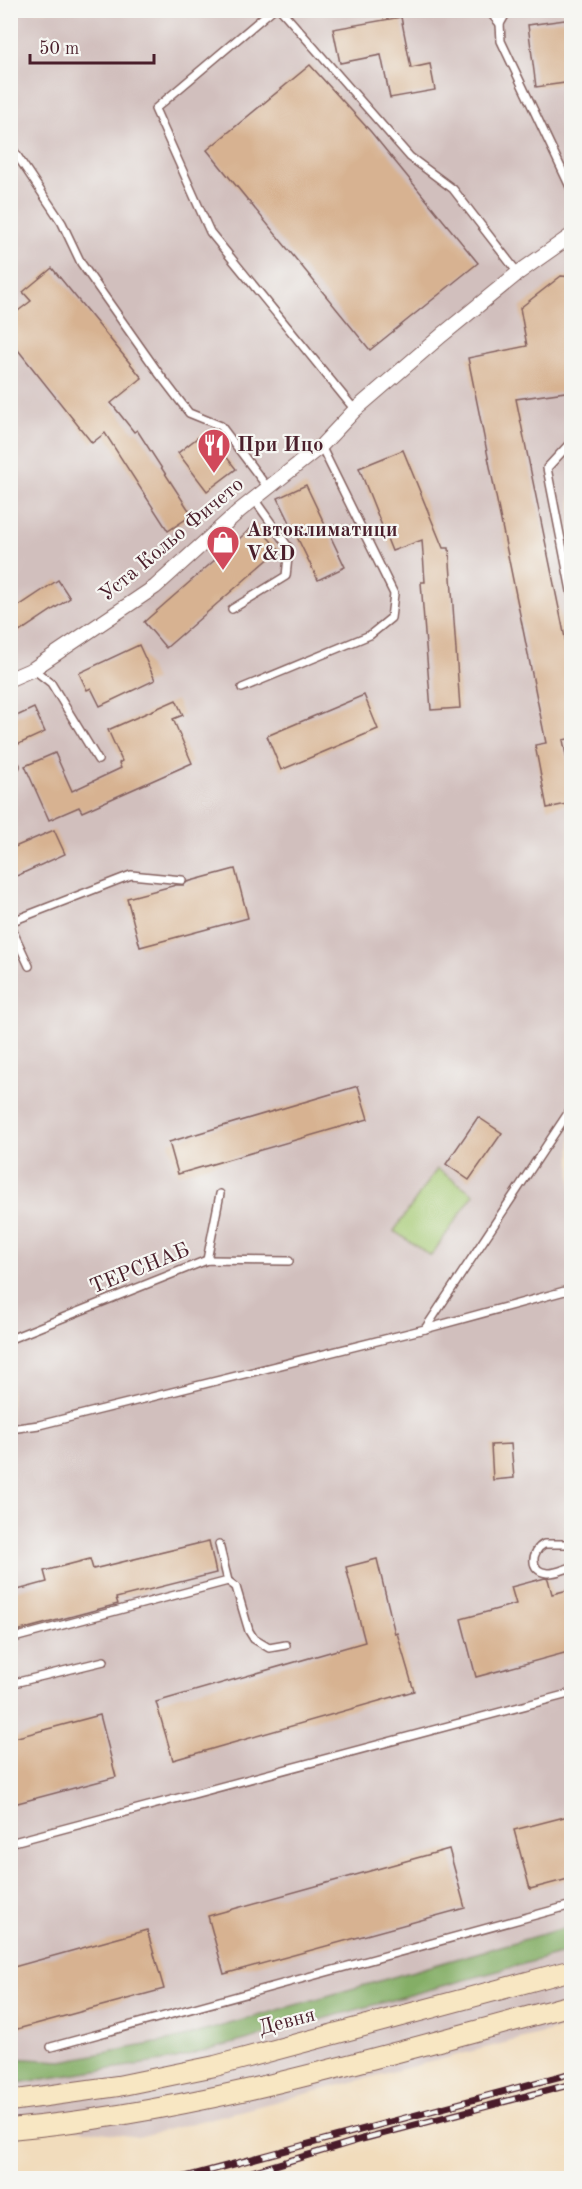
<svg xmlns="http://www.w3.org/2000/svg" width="582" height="2189" viewBox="0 0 582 2189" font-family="'Old Standard TT',serif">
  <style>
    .industrial { fill: #d1bfbd }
    .green { fill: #a6ca74; stroke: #787450; stroke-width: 1.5 }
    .forest { fill: #84ae66; stroke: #676648; stroke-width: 1.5 }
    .building { fill: #d7b291 }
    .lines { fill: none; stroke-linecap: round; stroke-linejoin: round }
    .service-casing { stroke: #84615e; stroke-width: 10 }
    .minor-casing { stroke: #84615e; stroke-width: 16 }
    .secondary-casing { stroke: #84615e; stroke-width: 22 }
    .service { stroke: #fff; stroke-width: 7 }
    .minor { stroke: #fff; stroke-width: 14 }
    .secondary { stroke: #f8e7c3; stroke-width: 20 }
    .rail-casing { stroke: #4a1f2b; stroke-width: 7 }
    .rail { stroke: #f6f6f2; stroke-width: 4.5; stroke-dasharray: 14; stroke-linecap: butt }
    .labels { text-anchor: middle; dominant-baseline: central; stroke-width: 4.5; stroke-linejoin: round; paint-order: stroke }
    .poi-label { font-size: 21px; font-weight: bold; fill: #4a1f2b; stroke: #f6f6f2; text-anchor: start }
    .street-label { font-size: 21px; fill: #4a1f2b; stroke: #f6f6f2 }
  </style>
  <rect width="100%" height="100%" fill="#f6f6f2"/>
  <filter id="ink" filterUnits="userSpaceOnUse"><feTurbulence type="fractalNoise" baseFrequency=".0167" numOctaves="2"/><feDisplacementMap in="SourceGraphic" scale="12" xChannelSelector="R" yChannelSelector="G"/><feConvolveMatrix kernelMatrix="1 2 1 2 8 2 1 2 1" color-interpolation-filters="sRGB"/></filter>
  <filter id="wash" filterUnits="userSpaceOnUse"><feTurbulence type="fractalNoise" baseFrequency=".008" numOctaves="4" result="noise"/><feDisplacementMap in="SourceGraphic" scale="24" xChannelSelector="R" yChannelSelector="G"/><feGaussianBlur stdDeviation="1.35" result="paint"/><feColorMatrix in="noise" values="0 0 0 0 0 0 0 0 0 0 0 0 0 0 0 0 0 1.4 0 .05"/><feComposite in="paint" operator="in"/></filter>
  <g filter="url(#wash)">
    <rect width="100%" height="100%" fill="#f1dcbc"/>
    <!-- industrial -->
    <polygon class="industrial" points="11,11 571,11 571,2026 138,2137 11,2120"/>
    <!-- green -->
    <polygon class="green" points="437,1169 474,1194 431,1256 394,1231"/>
    <!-- forest -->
    <polygon class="forest" points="571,1926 571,1951 176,2059 11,2084 11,2058 62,2061 177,2039"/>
    <g id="blocks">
      <!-- building -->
      <g class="building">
        <polygon points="401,17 411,68 430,64 435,90 390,98 381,55 340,63 333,29"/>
        <polygon points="572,19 572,82 536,87 528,25"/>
        <polygon points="310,65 371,132 478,263 370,350 207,150"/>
        <polygon points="52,268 142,378 111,403 134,432 137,430 192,515 168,531 105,433 92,443 10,340 10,317 31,301 23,292"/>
        <polygon points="561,276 572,277 572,391 516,399 572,672 572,738 563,740 572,785 572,803 547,808 535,745 546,743 468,358 527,346 520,308"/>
        <polygon points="206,431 236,469 207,491 178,453"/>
        <polygon points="403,450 443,548 449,548 460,708 431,710 421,582 425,582 422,540 392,551 359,468"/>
        <polygon points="306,485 345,567 318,580 278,498"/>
        <polygon points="256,524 279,550 166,648 144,622"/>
        <polygon points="58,580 70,598 10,638 10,612"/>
        <polygon points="139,645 155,680 100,706 91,688 87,690 79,673"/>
        <polygon points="364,695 378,729 281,770 267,736"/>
        <polygon points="176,700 183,715 173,719 192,763 82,812 79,807 49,820 25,766 55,753 72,791 121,768 119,763 122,761 108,730"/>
        <polygon points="34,708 45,732 10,748 10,719"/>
        <polygon points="54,830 65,854 10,879 10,849"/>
        <polygon points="235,869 248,918 140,947 127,898 176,885 184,885 187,882"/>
        <polygon points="358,1086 368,1119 178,1174 169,1142"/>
        <polygon points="478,1117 502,1133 469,1180 446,1164"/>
        <polygon points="511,1444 514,1478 493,1480 491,1445"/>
        <polygon points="209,1541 216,1573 116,1598 118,1604 13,1632 10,1623 10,1592 47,1582 44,1571 90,1559 93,1569"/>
        <polygon points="377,1559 395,1634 397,1633 414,1691 173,1760 156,1702 365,1642 346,1567"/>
        <polygon points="545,1578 548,1579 552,1594 572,1589 572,1651 476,1677 461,1619 516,1604 511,1587"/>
        <polygon points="100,1715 116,1777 10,1805 10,1739"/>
        <polygon points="572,1815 572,1878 530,1889 514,1830"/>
        <polygon points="449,1849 465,1908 224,1974 208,1916"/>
        <polygon points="147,1930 164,1989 10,2031 10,1968"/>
      </g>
    </g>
  </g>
  <g filter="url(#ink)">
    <use href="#blocks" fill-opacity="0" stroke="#84615e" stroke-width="1.5"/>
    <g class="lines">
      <defs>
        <g id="service">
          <polyline points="272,10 155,109 210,232 355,410"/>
          <polyline points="281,10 410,157 453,189 518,273"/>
          <polyline points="488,10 500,24"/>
          <polyline points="508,10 500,24 501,41 572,191"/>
          <polyline points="10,145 62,223 81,263 160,375 189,413 221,426 268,488"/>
          <polyline points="572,441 547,468 572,596"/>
          <polyline points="232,609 286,576 289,548 254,499"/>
          <polyline points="33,669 51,683 98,760"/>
          <polyline points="242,688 370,635 391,618 394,594 321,446"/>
          <polyline points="10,768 16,766"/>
          <polyline points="10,922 131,875 182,880"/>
          <polyline points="10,925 29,966"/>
          <polyline points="207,1260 220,1194"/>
          <polyline points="425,1329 572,1107"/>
          <polyline points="10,1339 207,1260 289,1261"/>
          <polyline points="10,1429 39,1425 425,1329 572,1289"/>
          <path d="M572,1544H544C531,1551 529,1571 547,1573C555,1574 564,1569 572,1567"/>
          <polyline points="228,1581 236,1587 249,1631 254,1639 269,1648 286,1645"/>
          <polyline points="10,1639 228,1581 219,1544"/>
          <polyline points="10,1684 104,1661"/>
          <polyline points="10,1843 572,1693"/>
          <polyline points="51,2047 572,1905"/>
        </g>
        <polyline id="minor" points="10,679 33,669 155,587 239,511 321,446 355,410 442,335 518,273 572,235"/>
        <g id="secondary">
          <polyline points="10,2101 118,2086 215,2066 572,1970"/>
          <path d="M10,2129C201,2112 387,2054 572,2005"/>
        </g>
      </defs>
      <!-- service casing -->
      <use href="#service" class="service-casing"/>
      <!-- minor casing -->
      <use href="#minor" class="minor-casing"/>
      <!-- secondary casing -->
      <use href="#secondary" class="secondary-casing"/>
      <!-- service -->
      <use href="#service" class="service"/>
      <!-- minor -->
      <use href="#minor" class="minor"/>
      <!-- secondary -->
      <use href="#secondary" class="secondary"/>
      <defs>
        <g id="rail">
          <polyline points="182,2178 572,2073"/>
          <polyline points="232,2178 362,2139 572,2084"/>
        </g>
      </defs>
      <!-- rail casing -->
      <use href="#rail" class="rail-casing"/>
      <!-- rail -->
      <use href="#rail" class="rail"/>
    </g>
  </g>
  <!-- icons -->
  <defs>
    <symbol id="restaurant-pin" viewBox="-11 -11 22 30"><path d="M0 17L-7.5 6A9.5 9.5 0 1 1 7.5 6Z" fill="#d1495b" stroke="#f6f6f2"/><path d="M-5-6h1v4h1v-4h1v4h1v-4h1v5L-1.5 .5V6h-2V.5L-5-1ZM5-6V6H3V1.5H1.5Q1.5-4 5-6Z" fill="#fff"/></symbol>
    <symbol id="shop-pin" viewBox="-11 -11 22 30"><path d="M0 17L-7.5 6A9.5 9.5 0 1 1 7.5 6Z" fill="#d1495b" stroke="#f6f6f2"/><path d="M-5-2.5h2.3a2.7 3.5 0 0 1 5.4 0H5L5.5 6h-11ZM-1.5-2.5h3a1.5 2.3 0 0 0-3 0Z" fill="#fff"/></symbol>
  </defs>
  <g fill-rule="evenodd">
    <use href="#restaurant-pin" x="195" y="426" width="38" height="52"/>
    <use href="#shop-pin" x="204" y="523" width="38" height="52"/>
  </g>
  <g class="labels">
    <!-- poi labels -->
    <g class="poi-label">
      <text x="237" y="445">При Ицо</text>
      <text x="246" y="530">Автоклиматици<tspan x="246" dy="24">V&amp;D</tspan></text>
    </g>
    <!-- street labels -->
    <g class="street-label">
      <text transform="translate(172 540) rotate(-40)">Уста Кольо Фичето</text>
      <text transform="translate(140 1269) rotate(-22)">ТЕРСНАБ</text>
      <text transform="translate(287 2022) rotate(-15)">Девня</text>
    </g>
  </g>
  <!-- margin -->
  <rect width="582" height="2189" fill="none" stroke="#f6f6f2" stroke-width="36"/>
  <!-- scale -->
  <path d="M30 54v9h124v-9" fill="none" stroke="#4a1f2b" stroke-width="3"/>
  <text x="39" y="54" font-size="18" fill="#4a1f2b" stroke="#f6f6f2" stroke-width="4.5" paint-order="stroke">50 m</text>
</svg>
